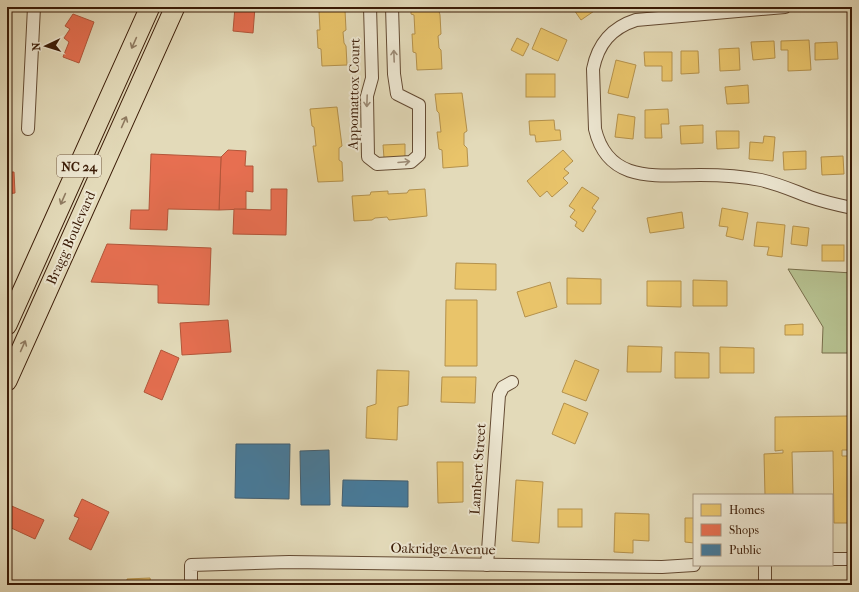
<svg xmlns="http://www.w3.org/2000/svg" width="859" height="592" viewBox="0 0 859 592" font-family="'IM FELL French Canon',serif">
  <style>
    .green { fill: #b5bf8e; stroke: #786d4a }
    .homes { fill: #e9c46a; stroke: #b4914c }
    .shops { fill: #e76f51; stroke: #b3563a }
    .public { fill: #457b9d; stroke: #425e70 }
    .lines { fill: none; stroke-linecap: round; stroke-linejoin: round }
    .minor-casing { stroke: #644b33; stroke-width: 14 }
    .primary-casing { stroke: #3a1b06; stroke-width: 21 }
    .minor { stroke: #ede7d2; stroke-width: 12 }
    .primary { stroke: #e3dab9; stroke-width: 19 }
    .oneway { stroke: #8e7a60 }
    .oneway2 { stroke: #9c8b76 }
    .labels { text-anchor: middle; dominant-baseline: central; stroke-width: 4; stroke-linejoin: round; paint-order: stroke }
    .shield { fill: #ede7d2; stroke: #705843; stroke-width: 1 }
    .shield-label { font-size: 13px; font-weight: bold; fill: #3a1b06 }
    .street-label { font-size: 14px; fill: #3a1b06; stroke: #ede7d2 }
  </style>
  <rect width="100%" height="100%" fill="#e3dab9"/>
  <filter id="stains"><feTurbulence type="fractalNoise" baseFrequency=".005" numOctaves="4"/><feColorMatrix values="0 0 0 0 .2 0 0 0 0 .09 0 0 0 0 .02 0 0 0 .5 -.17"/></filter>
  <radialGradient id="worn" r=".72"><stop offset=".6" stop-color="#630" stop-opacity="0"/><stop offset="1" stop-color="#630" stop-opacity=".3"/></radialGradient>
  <!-- green -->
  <polygon class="green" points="788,269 852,273 852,353 822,353 823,327"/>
  <!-- homes -->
  <g class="homes">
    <polygon points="316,7 343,7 345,10 346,30 343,32 344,43 346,46 347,65 322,66 321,49 318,48 317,30 320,30 319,11 316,10"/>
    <polygon points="411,7 438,7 440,15 441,34 438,36 439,48 441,50 442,69 417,70 416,53 413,52 412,34 415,34 414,15 411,14"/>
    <polygon points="572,7 600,7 581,20"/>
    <polygon points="541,28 567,40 558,61 532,49"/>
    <polygon points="517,38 529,44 523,56 511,50"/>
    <polygon points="809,40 811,70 788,71 788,50 781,50 781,41"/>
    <polygon points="774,41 775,58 753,60 751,42"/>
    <polygon points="837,42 838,59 815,60 815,43"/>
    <polygon points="739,48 740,70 720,71 719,49"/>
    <polygon points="681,51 698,51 699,73 681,74"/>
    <polygon points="644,52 672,52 672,81 662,81 662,66 645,66"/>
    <polygon points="616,60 636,65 628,98 608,93"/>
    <rect x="526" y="74" width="29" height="23"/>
    <polygon points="748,85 749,103 727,104 725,87"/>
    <polygon points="462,93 467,131 464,133 464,145 467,148 468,166 443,168 442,150 439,149 437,132 441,132 439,113 437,111 435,94"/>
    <polygon points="337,107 342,146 339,148 339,160 342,162 343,181 318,182 313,146 316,146 314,127 312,126 310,109"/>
    <polygon points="668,109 669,124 661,124 662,138 645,138 645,110"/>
    <polygon points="618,114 635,117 633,139 615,137"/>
    <polygon points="554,120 555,130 560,130 561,140 536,142 535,135 530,135 529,121"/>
    <polygon points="703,125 703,143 681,144 680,126"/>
    <polygon points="716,131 739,131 739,148 717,149"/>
    <polygon points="764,136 775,137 773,161 749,159 750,142 763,143"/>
    <polygon points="405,144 405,157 384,158 383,145"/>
    <polygon points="563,150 573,161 564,169 569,173 563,178 568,183 552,197 547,191 540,197 527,181"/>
    <polygon points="806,151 806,169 784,170 783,152"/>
    <polygon points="843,156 844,174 822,175 821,157"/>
    <polygon points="582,187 599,198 592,208 596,211 583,232 575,226 577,222 570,217 575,210 569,206"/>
    <polygon points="425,189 427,216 389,220 387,217 375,218 372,220 354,221 352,196 370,195 371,192 388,191 388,194 407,193 409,190"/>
    <polygon points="722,208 748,213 743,240 726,236 728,227 719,226"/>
    <polygon points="682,212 684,228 650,233 647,218"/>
    <polygon points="757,222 785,225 782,257 767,255 769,247 754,246"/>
    <polygon points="793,226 809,228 807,246 791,244"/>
    <rect x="822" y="245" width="22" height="16"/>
    <polygon points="456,263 496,264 496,290 455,289"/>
    <polygon points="567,278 601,279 601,304 567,304"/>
    <polygon points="693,280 727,281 727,306 693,306"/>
    <polygon points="647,281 681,281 681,307 647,306"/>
    <polygon points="550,282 557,307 525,317 517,292"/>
    <polygon points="446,300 477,300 477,366 445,366"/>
    <polygon points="803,324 803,335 785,335 785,325"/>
    <polygon points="628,346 662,347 661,372 627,372"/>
    <polygon points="720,347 754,348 754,373 720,373"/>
    <polygon points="675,352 709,353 709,378 675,378"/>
    <polygon points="575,360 599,370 586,401 562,392"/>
    <polygon points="377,370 409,371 408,405 398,407 397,440 366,438 367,407 376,404"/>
    <polygon points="442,377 476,377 475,403 441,402"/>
    <polygon points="564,403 588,413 575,444 552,434"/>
    <polygon points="849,416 849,450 842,450 842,456 852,456 852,523 834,523 833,451 792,452 793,495 765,495 764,454 783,453 783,450 775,451 775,417"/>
    <polygon points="437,462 463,462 463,502 438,503"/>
    <polygon points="516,480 543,482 539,543 512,541"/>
    <rect x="558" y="509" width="24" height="18"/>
    <polygon points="615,513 649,514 649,541 633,540 633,553 614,552"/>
    <polygon points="685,518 694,518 694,543 685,542"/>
    <polygon points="150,578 151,585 127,585 127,579"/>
  </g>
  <!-- shops -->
  <g class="shops">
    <polygon points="235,7 255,7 253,33 233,31"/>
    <polygon points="73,14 94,22 79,63 63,57 69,42 64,38 70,29 65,26"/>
    <polygon points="228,150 246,151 245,166 253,166 253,192 246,191 246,209 219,210 221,157"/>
    <polygon points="151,154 221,157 219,210 168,209 167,230 130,229 131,210 149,210"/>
    <polygon points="7,172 14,172 15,193 7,194"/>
    <polygon points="271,189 287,189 286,235 233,234 234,209 271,210"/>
    <polygon points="107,244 211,248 209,305 158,303 158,285 91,282"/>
    <polygon points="228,320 231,352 182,355 180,323"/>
    <polygon points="161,350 179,358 162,400 144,392"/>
    <polygon points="82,499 109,512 91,550 69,539 79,518 74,516"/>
    <polygon points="7,504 44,520 35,539 7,526"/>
  </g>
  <!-- public -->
  <g class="public">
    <polygon points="236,444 290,444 289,499 235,498"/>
    <polygon points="329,450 330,505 301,505 300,451"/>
    <polygon points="343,480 408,481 408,507 342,506"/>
  </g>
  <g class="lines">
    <defs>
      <g id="minor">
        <polyline points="370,7 372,78 367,96 368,157 377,164 411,162 419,155 419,105 397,94 394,74 392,7"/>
        <path d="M785,7L636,20C611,28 598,44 593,69L595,129C608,184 657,175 700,175C721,175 741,176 761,180C779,184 794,191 810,197C824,202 838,205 852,208"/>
        <polyline points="28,129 34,7"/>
        <polyline points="832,559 852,559"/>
        <polyline points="487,565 499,395 503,387 512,382"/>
        <polyline points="765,565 765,585"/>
        <polyline points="191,585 191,565 289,562 662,567 694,565"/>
      </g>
      <g id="primary">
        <polyline points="7,325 150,7"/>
        <polyline points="7,381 175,7"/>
      </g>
    </defs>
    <!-- minor casing -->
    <use href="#minor" class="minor-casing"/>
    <!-- primary casing -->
    <use href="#primary" class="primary-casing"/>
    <!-- minor -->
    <use href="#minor" class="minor"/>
    <!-- primary -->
    <use href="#primary" class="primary"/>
  </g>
  <!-- one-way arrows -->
  <defs><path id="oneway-shaft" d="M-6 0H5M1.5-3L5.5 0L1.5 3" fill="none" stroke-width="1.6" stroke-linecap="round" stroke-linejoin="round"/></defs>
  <g class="oneway">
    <use href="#oneway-shaft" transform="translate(134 43) rotate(114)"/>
    <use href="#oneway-shaft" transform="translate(124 122) rotate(-66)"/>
    <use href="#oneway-shaft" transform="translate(63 199) rotate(114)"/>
    <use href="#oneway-shaft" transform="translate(23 346) rotate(-66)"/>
  </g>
  <g class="oneway2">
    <use href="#oneway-shaft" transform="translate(394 56) rotate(-92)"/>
    <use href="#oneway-shaft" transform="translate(367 101) rotate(92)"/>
    <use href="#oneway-shaft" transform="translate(404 162) rotate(-5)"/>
  </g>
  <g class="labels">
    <!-- shield labels -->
    <rect class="shield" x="57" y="155" width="44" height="22" rx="3"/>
    <g class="shield-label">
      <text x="79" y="166">NC 24</text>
    </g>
    <!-- street labels -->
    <g class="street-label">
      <text transform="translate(354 94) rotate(-89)">Appomattox Court</text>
      <text transform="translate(71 238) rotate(-66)">Bragg Boulevard</text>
      <text transform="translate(478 469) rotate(-86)">Lambert Street</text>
      <text transform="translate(443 549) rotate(1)">Oakridge Avenue</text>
    </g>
  </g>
  <!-- margin -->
  <rect width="859" height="592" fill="none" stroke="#e3dab9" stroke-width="24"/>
  <rect x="8" y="8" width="843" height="576" fill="none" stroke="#3a1b06" stroke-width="2"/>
  <rect x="12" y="12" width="835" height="568" fill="none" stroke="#3a1b06"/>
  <!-- legend -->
  <rect x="693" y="494" width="140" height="72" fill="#ede7d2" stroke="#a59580"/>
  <rect x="701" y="504" width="20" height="12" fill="#e9c46a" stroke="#a59580"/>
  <text x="729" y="514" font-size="12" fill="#3a1b06">Homes</text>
  <rect x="701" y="524" width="20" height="12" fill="#e76f51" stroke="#a59580"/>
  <text x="729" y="534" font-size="12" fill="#3a1b06">Shops</text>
  <rect x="701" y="544" width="20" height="12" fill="#457b9d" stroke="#a59580"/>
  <text x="729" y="554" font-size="12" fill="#3a1b06">Public</text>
  <!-- north arrow -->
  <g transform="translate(46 46) rotate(266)" stroke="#ede7d2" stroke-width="3" paint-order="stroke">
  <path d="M0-3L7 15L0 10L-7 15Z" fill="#3a1b06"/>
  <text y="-6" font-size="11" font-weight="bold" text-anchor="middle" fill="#3a1b06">N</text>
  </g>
  <rect width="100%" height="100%" filter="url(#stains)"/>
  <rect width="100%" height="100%" fill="url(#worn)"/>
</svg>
